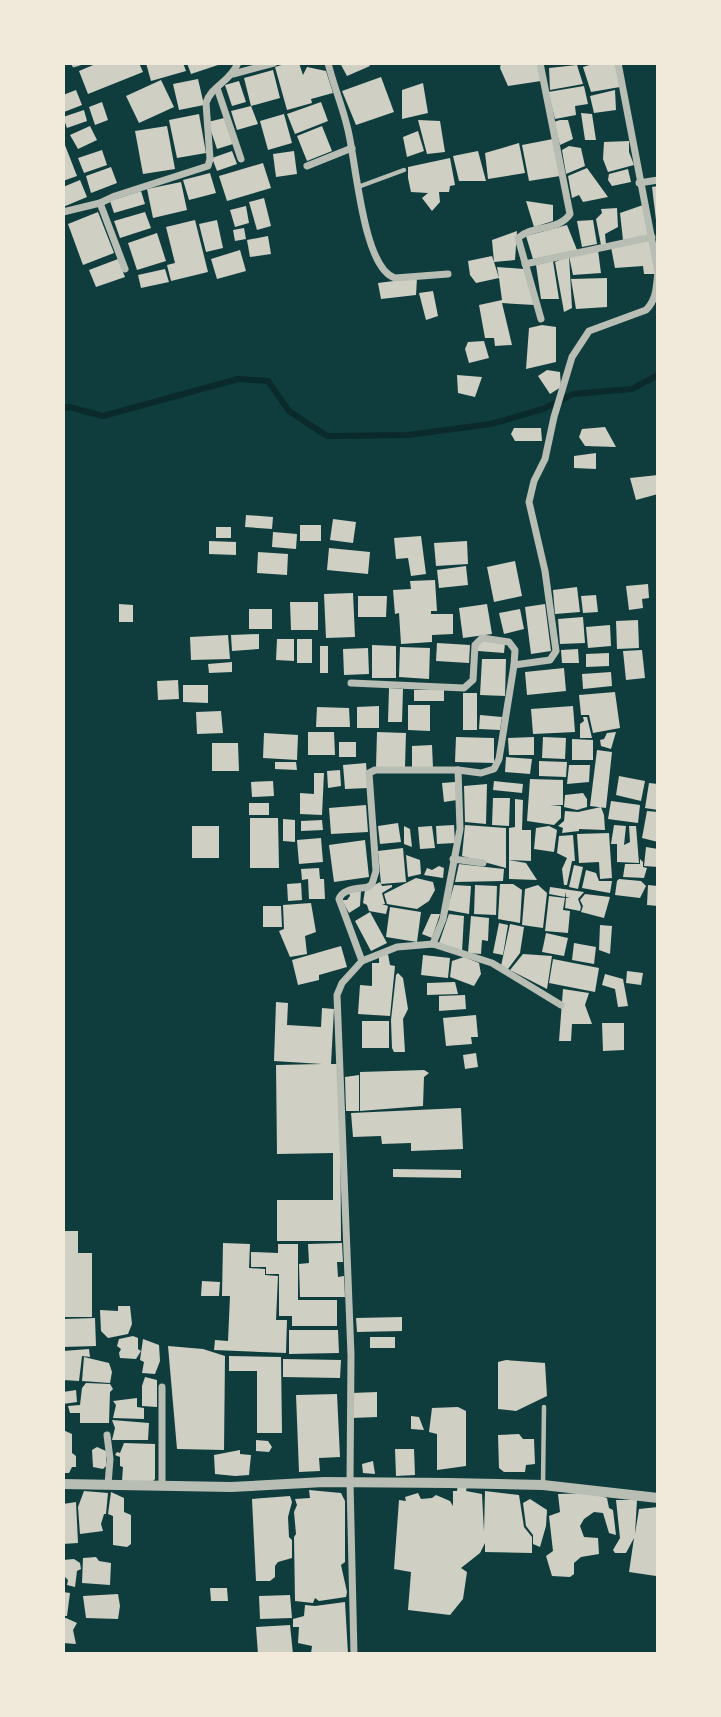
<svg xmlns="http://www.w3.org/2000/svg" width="721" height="1717" viewBox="0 0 721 1717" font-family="Cabin,sans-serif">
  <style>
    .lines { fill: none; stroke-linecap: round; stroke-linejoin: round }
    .stream { stroke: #0a2a2b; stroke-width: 6 }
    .building { fill: #cfcfc3 }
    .service { stroke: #b8beb3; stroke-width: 4.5 }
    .minor { stroke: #b8beb3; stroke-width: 7 }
    .tertiary { stroke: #b8beb3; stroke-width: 10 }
  </style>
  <rect width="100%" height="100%" fill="#0f3d3e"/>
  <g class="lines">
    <!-- stream -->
    <polyline class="stream" points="63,408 69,407 103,416 238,379 268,381 289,411 327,436 408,435 491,424 543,409 573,394 632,389 658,375"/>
  </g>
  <!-- building -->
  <g class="building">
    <polygon points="98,63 139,63 143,72 88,94 79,71"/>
    <polygon points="146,63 183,63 186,71 151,81"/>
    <polygon points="187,63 218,63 218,65 191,74"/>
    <polygon points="288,63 299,63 303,75 307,67 326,71 333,93 311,99 312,103 287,110 275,67"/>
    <polygon points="340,63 368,63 370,66 347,76"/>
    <polygon points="501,63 537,63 541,81 508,86 500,68"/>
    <polygon points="596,63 615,63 620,87 591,92 583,67"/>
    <polygon points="577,65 583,84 550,90 549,68"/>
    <polygon points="273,70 280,98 251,106 258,124 237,130 231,111 251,106 244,78"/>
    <polygon points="381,77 394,112 356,125 342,91"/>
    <polygon points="198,79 204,105 179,110 173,84"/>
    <polygon points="161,80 174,107 139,123 126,96"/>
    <polygon points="239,81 246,102 232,106 225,85"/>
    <polygon points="423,83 428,113 402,119 402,90"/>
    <polygon points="584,86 588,104 575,106 576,115 555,119 548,92"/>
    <polygon points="76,90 82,105 64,112 63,95"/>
    <polygon points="615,90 616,110 594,113 590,96"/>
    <polygon points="102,102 108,120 95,125 89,107"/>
    <polygon points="321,102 328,121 295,134 287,114"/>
    <polygon points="84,110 87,121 67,128 63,117"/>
    <polygon points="581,113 592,114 596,140 585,140"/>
    <polygon points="199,114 206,153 177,158 169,120"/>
    <polygon points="284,114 292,143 268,150 260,121"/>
    <polygon points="224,118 233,144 217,149 208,122"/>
    <polygon points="418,120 440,121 445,152 427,154"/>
    <polygon points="560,120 568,120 573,139 560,145 554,122"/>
    <polygon points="90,126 97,140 78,149 70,135"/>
    <polygon points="167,126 175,169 143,174 135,131"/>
    <polygon points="322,126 332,151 307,161 297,136"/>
    <polygon points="418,131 424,151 407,157 403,137"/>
    <polygon points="553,139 560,176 529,181 522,145"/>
    <polygon points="63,140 77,176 63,181"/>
    <polygon points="629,141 629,152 634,165 608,172 603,159 604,142"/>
    <polygon points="519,143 525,173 488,179 485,153"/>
    <polygon points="569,146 581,148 585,166 566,174 562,150"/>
    <polygon points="102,150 107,165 84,173 78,158"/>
    <polygon points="232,151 237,164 217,171 212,158"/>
    <polygon points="294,151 297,174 276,177 273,154"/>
    <polygon points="478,151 486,181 459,181 453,156"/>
    <polygon points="450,158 455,185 450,186 449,192 439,192 440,202 432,211 422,198 428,193 411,192 408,178 408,167"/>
    <polygon points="263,163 271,188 227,201 219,176"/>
    <polygon points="111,167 117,183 91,193 86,176"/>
    <polygon points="587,168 608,197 583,202 579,195 572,198 568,176"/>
    <polygon points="628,169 631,182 612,186 608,180 609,174"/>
    <polygon points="210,173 216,193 189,200 183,180"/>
    <polygon points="80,180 87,197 63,207 63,187"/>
    <polygon points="181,182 187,210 153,218 147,189"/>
    <polygon points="658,186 658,220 656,220 652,187"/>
    <polygon points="141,191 145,204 114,213 110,201"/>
    <polygon points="264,198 271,226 257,230 249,202"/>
    <polygon points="526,201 553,205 553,221 534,227"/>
    <polygon points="643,205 649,235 623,240 620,213"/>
    <polygon points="246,206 249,223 235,227 230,210"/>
    <polygon points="617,208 618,227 605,234 606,244 601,245 596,219 602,213 601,209"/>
    <polygon points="98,212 114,253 83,265 68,224"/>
    <polygon points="145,212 151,228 120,238 114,221"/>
    <polygon points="195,220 208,272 171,281 167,265 175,263 166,227"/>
    <polygon points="217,220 223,248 206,252 199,224"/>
    <polygon points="593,220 597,244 582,247 577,221"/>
    <polygon points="567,225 577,250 533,259 526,236"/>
    <polygon points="244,228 246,239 235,241 233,230"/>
    <polygon points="517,231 515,260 494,262 499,278 497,267 524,269 534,305 502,303 512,345 495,346 494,338 485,338 479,305 502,300 499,278 476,283 470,275 468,261 492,256 494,262 492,240"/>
    <polygon points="157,233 166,261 137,270 128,243"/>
    <polygon points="268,236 271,254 250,257 247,240"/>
    <polygon points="650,240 656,274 644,274 643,266 615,268 611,247"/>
    <polygon points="240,250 246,271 217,279 211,259"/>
    <polygon points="598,250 601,273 573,275 569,256"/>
    <polygon points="569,256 572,308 564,312 555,262"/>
    <polygon points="118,259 125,277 96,287 89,270"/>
    <polygon points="553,261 559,299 541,299 536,265"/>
    <polygon points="165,269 169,282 141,288 138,275"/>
    <polygon points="417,278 416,295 381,299 378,283"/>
    <polygon points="607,278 607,307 576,309 571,279"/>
    <polygon points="433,291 438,316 426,320 419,293"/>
    <polygon points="542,325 556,327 556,362 526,369 529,328"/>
    <polygon points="484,341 489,358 469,363 465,349 468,342"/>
    <polygon points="547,370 560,372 561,387 550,394 538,376"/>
    <polygon points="457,375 482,377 475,397 458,393"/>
    <polygon points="605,427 616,447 585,446 579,437 582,429"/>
    <polygon points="514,428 541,428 542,441 515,441 511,434"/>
    <polygon points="596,453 596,469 574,468 574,456"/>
    <polygon points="658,475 658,494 636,500 630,478"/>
    <polygon points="246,515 273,517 272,529 245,527"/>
    <polygon points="333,519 356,522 353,543 330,540"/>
    <rect x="300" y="525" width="21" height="16"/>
    <rect x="216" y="527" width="15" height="11"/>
    <polygon points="273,532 297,534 296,549 272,547"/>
    <polygon points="421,536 426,574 411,576 408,558 396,559 394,538"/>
    <polygon points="209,541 236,542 236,555 209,554"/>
    <polygon points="467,541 468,564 436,566 434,543"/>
    <polygon points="329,548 370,552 368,574 327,570"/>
    <polygon points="258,552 288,554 287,575 257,573"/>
    <polygon points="515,561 522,596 494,602 487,567"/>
    <polygon points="466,566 468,585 439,588 437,570"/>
    <polygon points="435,580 437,611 431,611 431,614 453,614 453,634 432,635 432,642 401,644 399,613 395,614 393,590 411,589 410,581"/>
    <polygon points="648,584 649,598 642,599 643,608 629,610 626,586"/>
    <polygon points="577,587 580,612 555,614 553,590"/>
    <polygon points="353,593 355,637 326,638 324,594"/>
    <polygon points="596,595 598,612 583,613 581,596"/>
    <polygon points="358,596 387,596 386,617 358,617"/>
    <polygon points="290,602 318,602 318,630 291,630"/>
    <polygon points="119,604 133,605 133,622 119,622"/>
    <polygon points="487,604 492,634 463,638 459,608"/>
    <polygon points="545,604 551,651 531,654 525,607"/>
    <rect x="249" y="609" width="23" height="20"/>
    <polygon points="520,609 524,629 504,634 499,613"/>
    <polygon points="583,617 585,643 560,644 558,619"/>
    <polygon points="638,620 639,648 617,649 616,621"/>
    <polygon points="610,625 611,646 588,648 586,627"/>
    <polygon points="259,634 259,649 232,651 231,635"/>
    <polygon points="228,635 230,659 191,660 190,637"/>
    <polygon points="277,639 294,639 294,661 276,660"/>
    <rect x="297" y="639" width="15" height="24"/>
    <polygon points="478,641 505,643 504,653 478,651"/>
    <polygon points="437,643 470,645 469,663 436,661"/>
    <polygon points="372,645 396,646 396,678 372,678"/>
    <rect x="320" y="646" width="8" height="27"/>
    <polygon points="400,647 430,648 429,679 399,677"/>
    <polygon points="368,648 369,674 344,675 343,649"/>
    <polygon points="578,649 579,663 562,663 561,650"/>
    <polygon points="642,650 645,678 626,680 623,651"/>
    <polygon points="609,653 609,666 586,667 586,654"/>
    <polygon points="482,659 506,659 505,696 480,695"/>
    <polygon points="232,662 232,672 209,673 208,664"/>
    <polygon points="564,668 566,691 527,695 525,672"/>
    <polygon points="611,672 612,686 583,689 582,674"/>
    <polygon points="178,680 179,699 158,700 157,681"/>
    <polygon points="183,685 208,685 208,703 183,702"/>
    <polygon points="389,688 403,689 402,722 388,722"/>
    <rect x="414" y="690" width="30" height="11"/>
    <polygon points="615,692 620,728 593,733 589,715 581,715 579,695"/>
    <rect x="463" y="693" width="14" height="37"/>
    <polygon points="408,705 430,705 430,731 408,730"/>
    <polygon points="379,706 379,728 357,728 357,707"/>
    <polygon points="573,706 575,732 533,734 531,709"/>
    <polygon points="317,707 349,708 350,727 316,727"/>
    <polygon points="221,711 223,733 197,734 196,712"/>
    <polygon points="480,715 502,717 500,730 479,729"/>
    <polygon points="583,717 587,717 592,738 580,738 580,724 584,721"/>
    <polygon points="308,732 334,732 335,755 308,755"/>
    <polygon points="377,732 406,733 405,767 376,767"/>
    <polygon points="616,732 611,749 601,746 600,740 604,739 607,733"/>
    <polygon points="264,733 298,735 297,760 263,758"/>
    <polygon points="456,737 494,738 494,763 455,762"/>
    <polygon points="534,737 534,755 509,755 508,738"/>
    <polygon points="543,737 566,738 565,759 542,758"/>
    <polygon points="572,739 593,740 593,760 572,760"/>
    <rect x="339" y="742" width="17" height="15"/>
    <polygon points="212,743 238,743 239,771 212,771"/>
    <polygon points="432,745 433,768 412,769 412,746"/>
    <polygon points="597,750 612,752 606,808 590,806"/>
    <polygon points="506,757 532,759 530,774 505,772"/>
    <polygon points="539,761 567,762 566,777 539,776"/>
    <polygon points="275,762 296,762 297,770 275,769"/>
    <polygon points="366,763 368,788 345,789 343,765"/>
    <polygon points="569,765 590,765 589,782 567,784"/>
    <polygon points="340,770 341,786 328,788 327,771"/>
    <polygon points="314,773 324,773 322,815 300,814 300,793 314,794"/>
    <polygon points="619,776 645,781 641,801 616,795"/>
    <polygon points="530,779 563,780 563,805 550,805 561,806 561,818 554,825 527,821"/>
    <polygon points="273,781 274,796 252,797 251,782"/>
    <polygon points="494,781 523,784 522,793 493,790"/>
    <polygon points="455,782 457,800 444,802 442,783"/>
    <polygon points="649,783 658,784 658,810 645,808"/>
    <polygon points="487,784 486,824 465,822 464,786"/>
    <polygon points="583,793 587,799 587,807 577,810 564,807 565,795"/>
    <polygon points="493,798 510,798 509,826 492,825"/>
    <polygon points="515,799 523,800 522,830 531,830 531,861 509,860 509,828 515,827"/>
    <polygon points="611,801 640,805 638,823 608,819"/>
    <rect x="249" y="803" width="20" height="12"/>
    <polygon points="366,805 368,832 331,834 329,808"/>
    <polygon points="601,807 604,815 605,830 579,829 579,831 562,833 563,828 558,826 564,821 565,811 578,812"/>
    <polygon points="647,811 658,812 658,842 642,838"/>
    <polygon points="250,818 278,818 279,868 250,868"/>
    <polygon points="283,819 295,820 295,842 283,841"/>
    <polygon points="322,820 323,830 301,831 301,821"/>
    <polygon points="398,823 401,842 380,844 378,826"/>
    <polygon points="454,825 455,843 437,844 436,826"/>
    <polygon points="465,825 506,828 506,868 462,856"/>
    <polygon points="614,825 626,826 624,845 630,842 629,826 636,826 639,863 617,862 617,844 611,844"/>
    <rect x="192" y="826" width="27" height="32"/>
    <polygon points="404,826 410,829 412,847 404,844"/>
    <polygon points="432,826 435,848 420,849 418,827"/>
    <polygon points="549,826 557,830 554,852 534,849 536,828"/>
    <polygon points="609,833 612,878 600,879 599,862 579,863 577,834"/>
    <polygon points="573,835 575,861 572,861 567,885 564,885 562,869 567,858 557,853 559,836"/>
    <polygon points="321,838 323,862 299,864 297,840"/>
    <polygon points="365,840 369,877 334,882 329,845"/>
    <polygon points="646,847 658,849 658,867 644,866"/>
    <polygon points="403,848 406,882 381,884 378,851"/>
    <polygon points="406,855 420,860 421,874 408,877"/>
    <polygon points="640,859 643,862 643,873 643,867 647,868 644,878 623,877 625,864 640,864"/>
    <polygon points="509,860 526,863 537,880 509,879"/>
    <polygon points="459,864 504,869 503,881 455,882"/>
    <polygon points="574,865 583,867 578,889 569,887"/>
    <polygon points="439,866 444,868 443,878 424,875 427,868 432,870"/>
    <polygon points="319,868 320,879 324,879 325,899 309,899 308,879 302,880 301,869"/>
    <polygon points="586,870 596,873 599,881 612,881 610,893 582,888"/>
    <polygon points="416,878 433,882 435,890 429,901 417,909 387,904 384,894"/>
    <polygon points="619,879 641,881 646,886 640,898 615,895 617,881"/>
    <polygon points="380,882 382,886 392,885 392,887 382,893 385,904 382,904 388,906 386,914 369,911 367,905 363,903 365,890"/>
    <polygon points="301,883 302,900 288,901 287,884"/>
    <polygon points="500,884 513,884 522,890 520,923 498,919"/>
    <polygon points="454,885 471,886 469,914 447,910"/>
    <polygon points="475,885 497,886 496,915 474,914"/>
    <polygon points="538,885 547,893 543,928 522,925 525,889"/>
    <polygon points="648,885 658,886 658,906 647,905"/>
    <polygon points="550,887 584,892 578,899 581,907 580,911 565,908 566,898 570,898 566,897 566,892 565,897 549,894"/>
    <polygon points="361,891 360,906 349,913 342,900 347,900 350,896 349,893"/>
    <polygon points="585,894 610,897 604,918 581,912 583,906 580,900"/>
    <polygon points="549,896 565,898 563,910 570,911 568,933 545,931"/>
    <polygon points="311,903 316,932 305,936 307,954 290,957 279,931 284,929 283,905"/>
    <polygon points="263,906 281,906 282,927 263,927"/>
    <polygon points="390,907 421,912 417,942 386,937"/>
    <polygon points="370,912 387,943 371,951 355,921"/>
    <polygon points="431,914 440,914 432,938 422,934"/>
    <polygon points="449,914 464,916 462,952 439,943"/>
    <polygon points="471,916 489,918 488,941 482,940 481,954 468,953"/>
    <polygon points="499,923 508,925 503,955 493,953"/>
    <polygon points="510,924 524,927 520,953 508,969 501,966"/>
    <polygon points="600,925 612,926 610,954 599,950"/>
    <polygon points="546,933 568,938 564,956 542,952"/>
    <polygon points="574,943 596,947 594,964 572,960"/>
    <polygon points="341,946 347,967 319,975 319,980 298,985 292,960"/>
    <polygon points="388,954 390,965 395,966 390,1016 358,1014 360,985 372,986 372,963 379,963 379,956"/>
    <polygon points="523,954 552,956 547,989 510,970"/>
    <polygon points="423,955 450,958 448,978 421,975"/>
    <polygon points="464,957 479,963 481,974 474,986 450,977 452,961"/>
    <polygon points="553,959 599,968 595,992 549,983"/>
    <polygon points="627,971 643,973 641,985 626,983"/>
    <polygon points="398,973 403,978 408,1009 403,1019 405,1052 394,1052 392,1048 391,1020 396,975"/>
    <polygon points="605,974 623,979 628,1006 618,1007 615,989 602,985"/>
    <polygon points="455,982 458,994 427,995 427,983"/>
    <polygon points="563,989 589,993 585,1005 592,1024 572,1024 571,1041 559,1041"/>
    <polygon points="465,995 466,1009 439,1011 439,996"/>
    <polygon points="276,1002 288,1003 287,1025 321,1027 322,1008 334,1009 331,1064 340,1064 341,1241 277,1241 277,1200 333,1200 333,1153 277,1154 276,1065 322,1064 274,1061"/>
    <polygon points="476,1015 478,1037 471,1037 472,1044 446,1046 443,1018"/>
    <rect x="362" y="1021" width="27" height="27"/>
    <polygon points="602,1023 624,1023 624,1050 603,1051"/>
    <polygon points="476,1053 478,1067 465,1069 463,1055"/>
    <polygon points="424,1070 429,1073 424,1077 423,1106 360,1111 360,1072"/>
    <polygon points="359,1075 359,1111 346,1111 345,1077"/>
    <polygon points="461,1108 463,1149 411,1151 411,1143 382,1144 381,1136 353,1137 351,1113"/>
    <polygon points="393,1169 461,1170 461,1178 393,1177"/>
    <polygon points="63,1231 78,1231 78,1253 92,1253 92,1317 63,1317"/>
    <polygon points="223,1243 250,1244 249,1268 265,1269 265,1275 278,1276 276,1320 287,1320 286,1353 214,1350 215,1340 228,1341 230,1296 222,1296"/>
    <polygon points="342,1243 343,1262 337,1262 338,1277 344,1276 345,1297 300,1297 299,1264 309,1263 308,1244"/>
    <polygon points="278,1244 298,1244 298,1300 337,1300 337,1326 292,1326 292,1316 279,1316 279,1274 266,1274 266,1267 251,1267 251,1252 278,1253"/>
    <polygon points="202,1281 220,1282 219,1296 201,1296"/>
    <polygon points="118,1306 130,1306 132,1324 128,1334 108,1338 101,1331 100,1310 118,1311"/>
    <polygon points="402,1317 402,1331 357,1332 356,1318"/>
    <polygon points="95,1318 96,1346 63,1347 63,1319"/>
    <polygon points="289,1330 338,1330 339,1353 289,1354"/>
    <polygon points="133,1336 138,1338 138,1349 141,1351 136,1359 120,1358 119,1353 121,1349 117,1346 119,1339"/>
    <rect x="370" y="1337" width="25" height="11"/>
    <polygon points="143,1339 159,1345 160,1361 155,1374 142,1373 144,1362 140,1360"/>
    <polygon points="168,1346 203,1349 225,1356 224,1450 177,1449"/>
    <polygon points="89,1349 90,1357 82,1356 79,1381 63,1380 63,1351"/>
    <polygon points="229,1356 281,1357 282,1433 257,1433 257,1371 229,1371"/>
    <polygon points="84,1357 109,1363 112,1372 110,1383 82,1381"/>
    <polygon points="283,1359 341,1360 340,1378 283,1377"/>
    <polygon points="506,1360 545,1363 547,1396 516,1411 498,1409 498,1362"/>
    <polygon points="145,1377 157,1380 157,1407 142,1406 142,1386"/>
    <polygon points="86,1383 110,1384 113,1389 110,1392 109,1423 80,1423 80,1413 70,1413 68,1406 80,1405 82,1388"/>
    <polygon points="76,1390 77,1402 63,1404 63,1392"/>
    <polygon points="377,1392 377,1417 352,1418 352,1393"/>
    <polygon points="337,1394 340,1457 319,1458 320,1471 299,1472 296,1395"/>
    <polygon points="137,1398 137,1407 144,1408 144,1419 113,1418 116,1405 113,1401"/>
    <polygon points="458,1407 466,1411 466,1466 437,1470 437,1434 429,1432 432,1408"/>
    <polygon points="411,1416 419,1417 424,1430 411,1429"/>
    <polygon points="112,1420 149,1423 148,1440 112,1440 115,1428"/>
    <polygon points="63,1430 72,1434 72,1453 76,1456 76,1467 72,1467 69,1473 63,1473"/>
    <polygon points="519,1434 523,1439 534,1439 535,1464 526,1465 525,1472 504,1472 499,1468 498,1435"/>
    <polygon points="256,1440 268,1441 272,1447 269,1452 256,1451"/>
    <polygon points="124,1443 155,1444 155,1479 152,1482 122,1481 123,1467 120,1466 120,1457 115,1455 117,1452 120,1453"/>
    <polygon points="97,1447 106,1451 106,1466 103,1469 93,1467 92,1450"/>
    <polygon points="395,1449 414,1449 415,1475 396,1476"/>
    <polygon points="240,1450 240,1454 251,1455 249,1475 235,1476 215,1474 214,1455"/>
    <polygon points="373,1461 375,1474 363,1473 362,1464"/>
    <polygon points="458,1484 467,1486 466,1491 482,1494 484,1532 485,1491 519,1495 524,1527 532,1537 532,1553 485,1552 485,1543 480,1553 461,1568 467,1572 463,1599 450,1615 408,1610 411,1572 394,1569 399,1500 406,1501 405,1497 418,1493 421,1499 432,1498 436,1495 450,1501 453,1506 453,1491 457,1491"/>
    <polygon points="309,1490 341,1493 345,1501 345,1562 341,1565 347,1592 346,1597 319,1601 315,1598 313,1603 295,1601 294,1537 296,1534 294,1512 297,1505 295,1499 310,1498"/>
    <polygon points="84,1491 108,1493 106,1514 104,1514 101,1524 103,1531 80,1534 78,1507"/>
    <polygon points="111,1492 124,1498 124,1512 131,1515 131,1544 127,1547 113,1545 113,1516 108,1514"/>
    <polygon points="593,1493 607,1498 609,1508 613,1510 616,1535 609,1533 603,1513 594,1512 584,1519 580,1526 584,1537 598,1538 599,1554 581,1557 574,1563 574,1574 570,1577 552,1576 546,1556 553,1551 549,1516 560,1512 558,1494"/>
    <polygon points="290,1496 292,1502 288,1517 289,1537 292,1540 292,1558 278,1562 275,1566 275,1577 270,1581 256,1581 252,1499"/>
    <polygon points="530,1499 547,1510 546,1526 540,1547 533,1544 533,1535 526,1526 523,1503"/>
    <polygon points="616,1500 637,1500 635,1534 639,1509 658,1507 656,1576 629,1572 634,1538 626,1553 615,1553 613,1550 620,1538"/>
    <polygon points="76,1502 78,1543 63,1544 63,1504"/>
    <polygon points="96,1557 99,1561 111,1563 110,1585 82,1583 83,1558"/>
    <polygon points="74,1559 80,1563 81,1569 77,1571 75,1587 67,1585 68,1580 63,1575 63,1560"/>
    <polygon points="210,1588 227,1588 228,1601 211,1601"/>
    <polygon points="63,1592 70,1593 67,1616 63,1616"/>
    <polygon points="118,1594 120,1606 118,1619 86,1618 83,1596"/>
    <polygon points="290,1595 292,1618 260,1619 259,1596"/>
    <polygon points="345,1602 348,1654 311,1654 312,1646 298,1643 299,1627 293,1627 293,1619 304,1616 305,1605 315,1606"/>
    <polygon points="66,1618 77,1623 73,1630 76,1644 63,1643 63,1619"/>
    <polygon points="290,1625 293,1654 258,1654 256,1627"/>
  </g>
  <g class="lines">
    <!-- service -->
    <g class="service">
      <polyline points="74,65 80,63"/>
      <polyline points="358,187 404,170"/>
      <polyline points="543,1484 544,1407"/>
    </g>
    <!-- minor -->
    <g class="minor">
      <path d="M328,63C333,84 342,105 347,126C356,157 362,268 395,278L448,274"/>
      <path d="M540,63L570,214C559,231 532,225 518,238L541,319"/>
      <polyline points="233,74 274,63"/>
      <polyline points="217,88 241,159"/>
      <polyline points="307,166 352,148"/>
      <polyline points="639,183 658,180"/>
      <polyline points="100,203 125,269"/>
      <path d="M63,212L100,203L115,196L208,166L210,159L206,103C211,86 230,82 238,63"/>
      <polyline points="525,264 652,237"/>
      <polyline points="351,683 464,688 473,680 475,645 482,638 509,642 515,650 514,665"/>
      <polyline points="453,859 483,863"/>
      <polyline points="433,944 443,919 460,829 458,770"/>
      <path d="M362,961L339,899C343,888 358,889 368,887L372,884L376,871L369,773L375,770H458L481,773L494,769L499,759L514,665L550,660L556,651L545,571L529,502L534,481L545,459L554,417L572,357L589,331L646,310C657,299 656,287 658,272L618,63"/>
      <polyline points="107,1435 110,1459 108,1485"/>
      <polyline points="162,1486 162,1387"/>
      <polyline points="354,1654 350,1482 351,1355 337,995 342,983 362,961 397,947 433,944 492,963 561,1005"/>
    </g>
    <!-- tertiary -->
    <polyline class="tertiary" points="63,1484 231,1487 324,1482 449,1483 543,1485 658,1498"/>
  </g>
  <!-- border -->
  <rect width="721" height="1717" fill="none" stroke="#f1e9da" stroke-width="130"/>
</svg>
